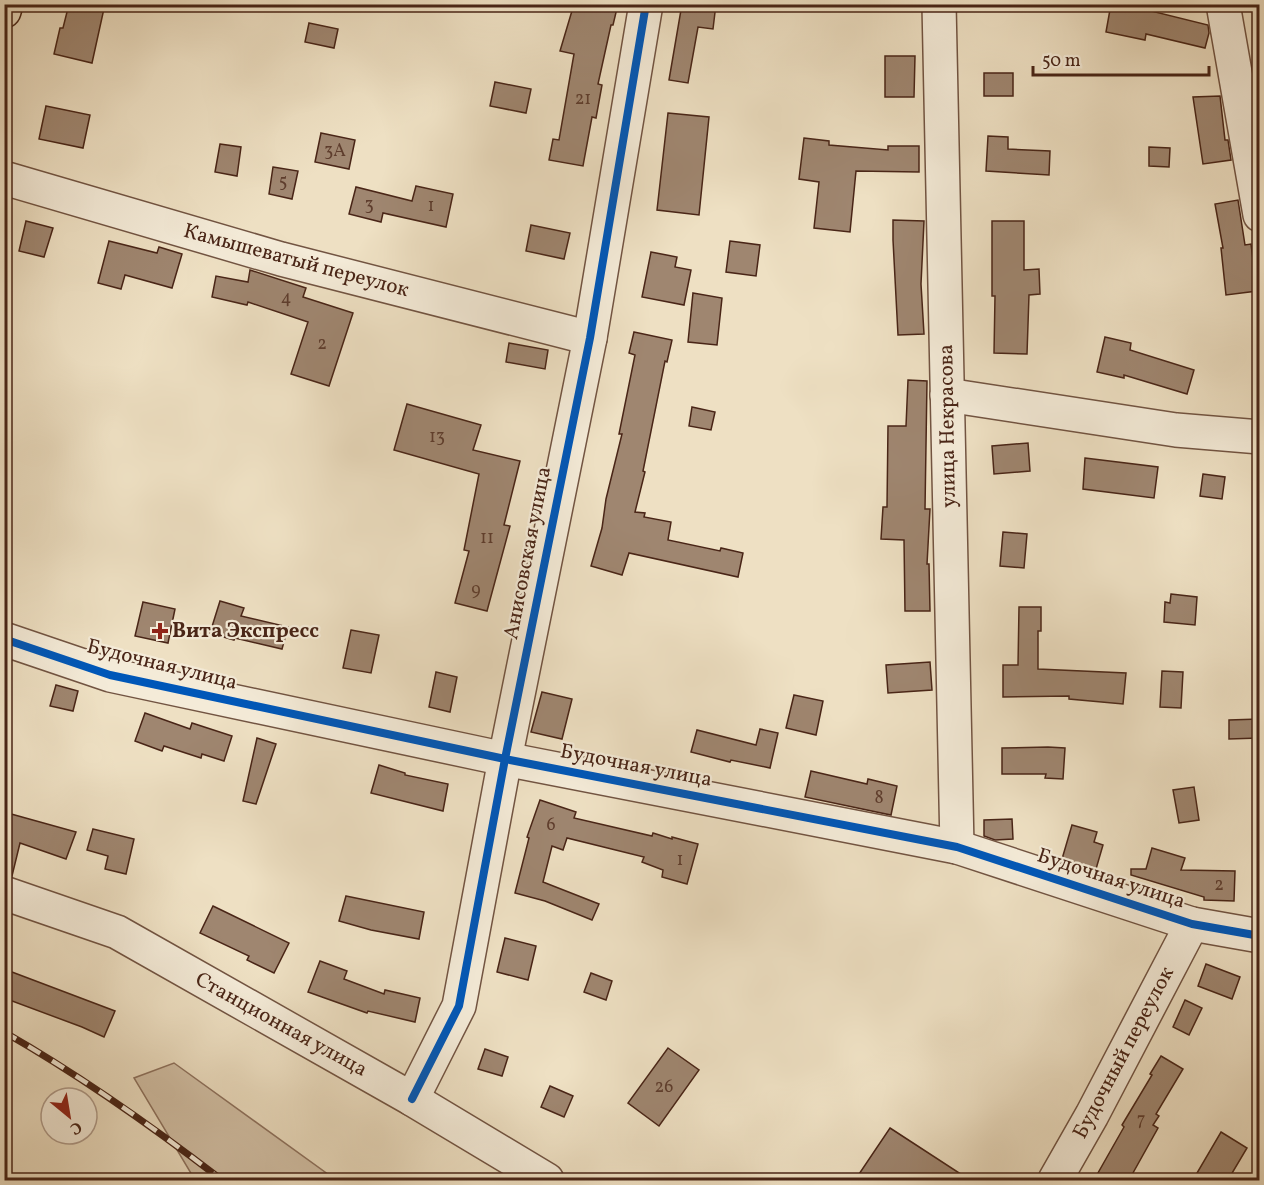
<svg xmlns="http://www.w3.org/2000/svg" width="1264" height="1185" viewBox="0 0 1264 1185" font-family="Vollkorn,serif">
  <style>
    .green { fill: #d2c0a6; stroke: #8e725e; stroke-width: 1.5 }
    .building { fill: #9f8670; stroke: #492517; stroke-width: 1.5 }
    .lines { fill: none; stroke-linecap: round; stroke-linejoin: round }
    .minor-casing { stroke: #725442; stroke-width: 36 }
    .major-casing { stroke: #492517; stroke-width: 36 }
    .minor { stroke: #f4ebd8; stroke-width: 33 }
    .major { stroke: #eee0c3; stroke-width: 33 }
    .rail-casing { stroke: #492517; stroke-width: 7 }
    .rail { stroke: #f4ebd8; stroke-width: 4.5; stroke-dasharray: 14; stroke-linecap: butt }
    .cycleway-casing { stroke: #f4ebd8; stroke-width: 11 }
    .cycleway { stroke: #0057b8; stroke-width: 8 }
    .poi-dot { fill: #8f2418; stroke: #f4ebd8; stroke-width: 2 }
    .labels { text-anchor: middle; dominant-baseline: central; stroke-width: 4.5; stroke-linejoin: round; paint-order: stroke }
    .number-label { font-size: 18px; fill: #5e3d2d }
    .street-label { font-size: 21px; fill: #492517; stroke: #f4ebd8 }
    .poi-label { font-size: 21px; font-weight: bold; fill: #492517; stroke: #f4ebd8; text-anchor: start }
  </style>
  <rect width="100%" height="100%" fill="#eee0c3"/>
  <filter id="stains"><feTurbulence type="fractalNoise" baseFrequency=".00333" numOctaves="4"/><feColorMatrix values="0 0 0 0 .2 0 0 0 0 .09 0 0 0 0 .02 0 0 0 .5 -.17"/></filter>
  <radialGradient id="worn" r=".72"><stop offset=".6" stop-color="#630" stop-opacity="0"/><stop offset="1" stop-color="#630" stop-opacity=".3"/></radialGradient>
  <!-- green -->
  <polygon class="green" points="174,1063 336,1180 195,1180 134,1078"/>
  <!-- building -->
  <g class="building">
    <polygon points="69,4 105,4 92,63 54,54 60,28 63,28"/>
    <polygon points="574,4 618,4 613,25 611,25 598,84 602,85 596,118 592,117 583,166 549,160 553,139 559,140 574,54 560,51"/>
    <polygon points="682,4 716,4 713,29 698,27 688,83 669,80"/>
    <polygon points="1111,4 1133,4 1151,8 1151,11 1208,25 1209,33 1205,48 1146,34 1145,40 1106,32"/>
    <polygon points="309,23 338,29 334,48 305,42"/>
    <polygon points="885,56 915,56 914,97 885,97"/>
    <rect x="984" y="73" width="29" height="23"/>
    <polygon points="495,82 531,89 526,113 490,106"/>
    <polygon points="1220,96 1225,140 1228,140 1231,160 1203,164 1193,97"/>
    <polygon points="46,106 90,115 83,148 39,139"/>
    <polygon points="668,113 709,117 699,215 657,210"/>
    <polygon points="321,133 355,140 349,169 315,162"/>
    <polygon points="988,136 1008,137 1008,149 1050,151 1049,175 986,171"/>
    <polygon points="804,138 829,141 829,145 888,150 888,146 919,146 919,172 856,171 850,232 814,228 819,182 799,179"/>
    <polygon points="220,144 241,147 237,176 215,172"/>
    <polygon points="1149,147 1170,148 1169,167 1149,166"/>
    <polygon points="273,167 298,171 292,199 269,194"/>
    <polygon points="416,186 453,194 446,227 383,213 381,222 349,214 356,187 412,201"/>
    <polygon points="1238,200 1245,245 1251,244 1257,291 1226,295 1221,248 1223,248 1215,204"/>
    <polygon points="893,220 924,221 921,284 924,334 898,335 893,240"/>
    <polygon points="26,221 53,228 44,257 19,251"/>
    <polygon points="992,221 1024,221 1024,270 1039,269 1040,294 1029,295 1027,354 994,353 995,296 992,296"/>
    <polygon points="531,225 570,233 564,259 526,251"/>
    <polygon points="109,241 157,253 159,247 182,254 172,288 125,275 121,289 98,283"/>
    <polygon points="730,241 760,245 756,276 726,272"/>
    <polygon points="651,252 677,257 675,267 691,270 684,305 642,297"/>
    <polygon points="250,270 306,288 303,297 353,313 329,386 291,374 308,322 248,302 247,305 212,297 216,276 248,282"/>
    <polygon points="693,293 722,298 717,345 688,342"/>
    <polygon points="634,332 672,340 667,362 665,361 643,471 645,472 635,512 645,513 644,517 671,522 668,540 720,551 721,548 743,553 738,577 629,553 622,575 591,566 602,528 606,499 622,434 619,434 635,355 629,353"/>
    <polygon points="1105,337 1131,343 1130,350 1194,370 1187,394 1124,375 1124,378 1097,372"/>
    <polygon points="509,343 548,350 545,369 506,362"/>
    <polygon points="908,380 927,381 925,509 930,509 927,564 929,564 930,611 905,611 904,540 881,539 883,507 887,507 888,426 906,426"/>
    <polygon points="407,404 481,425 473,450 520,461 504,525 510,526 487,611 455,603 469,551 464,550 479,474 394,450"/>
    <polygon points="692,407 715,412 711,430 689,426"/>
    <polygon points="1028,443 1030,471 994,474 992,446"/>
    <polygon points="1085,458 1158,467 1154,498 1083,489"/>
    <polygon points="1203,474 1225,477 1222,499 1200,496"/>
    <polygon points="1003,532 1027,534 1024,568 1000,566"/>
    <polygon points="1171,594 1197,597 1195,625 1164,622 1165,602 1170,603"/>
    <polygon points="220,601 244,608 241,616 288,627 282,649 235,638 234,640 210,633"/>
    <polygon points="143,602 175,609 168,643 135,636"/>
    <polygon points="1019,607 1041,607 1041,631 1038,631 1038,669 1126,673 1123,704 1069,699 1069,696 1003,697 1003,665 1018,665"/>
    <polygon points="351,630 379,635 371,673 343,668"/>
    <polygon points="930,662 932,690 888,693 886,665"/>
    <polygon points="1162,671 1183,672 1181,708 1160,707"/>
    <polygon points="436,672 457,677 450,712 429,707"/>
    <polygon points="56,685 78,691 73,711 50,706"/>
    <polygon points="542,692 572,699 562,739 531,732"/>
    <polygon points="794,695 823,701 816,735 786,728"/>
    <polygon points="145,713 190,729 192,723 232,736 224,761 202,754 201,758 164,746 162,751 135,741"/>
    <polygon points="1259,719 1259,738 1229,739 1229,720"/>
    <polygon points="760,729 778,733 770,768 731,760 730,762 691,752 697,730 756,745"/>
    <polygon points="257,738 276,744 256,804 243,801"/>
    <polygon points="1048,747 1065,748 1063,779 1045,778 1046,774 1002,774 1002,748"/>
    <polygon points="379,765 405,773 405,775 448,784 443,811 371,793"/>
    <polygon points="811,771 867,784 868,779 897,786 891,815 805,797"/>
    <polygon points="1194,787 1199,820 1179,823 1173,790"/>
    <polygon points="540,800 576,812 574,818 652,836 653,833 672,839 672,837 698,844 687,884 662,877 663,870 642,862 644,857 567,838 563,850 552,846 543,882 599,904 592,920 545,901 515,893 529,838 527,837"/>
    <polygon points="4,812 76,832 66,859 20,843 12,876 4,875"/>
    <polygon points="1012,819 1013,839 995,840 984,836 984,820"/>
    <polygon points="1072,825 1097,832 1094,842 1103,845 1096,869 1062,859"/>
    <polygon points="93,829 134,839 126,874 105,869 108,856 87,850"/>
    <polygon points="1152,848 1185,858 1181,870 1235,871 1234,901 1204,900 1204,897 1131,875 1131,869 1146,869"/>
    <polygon points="346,896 424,912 419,939 371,930 339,921"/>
    <polygon points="213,906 289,943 274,973 247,960 249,956 200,933"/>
    <polygon points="505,938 536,946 528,980 497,972"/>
    <polygon points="320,961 347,971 344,979 384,994 385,990 420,998 415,1022 368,1011 367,1013 308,992"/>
    <polygon points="1206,964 1240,977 1232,999 1198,986"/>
    <polygon points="4,969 115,1011 104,1037 82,1027 4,998"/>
    <polygon points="591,973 612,981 606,1000 584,992"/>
    <polygon points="1185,1000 1202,1008 1189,1035 1173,1027"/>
    <polygon points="668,1048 699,1070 659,1126 628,1103"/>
    <polygon points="485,1049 508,1057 502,1076 478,1069"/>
    <polygon points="1161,1056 1183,1069 1156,1114 1159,1116 1153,1125 1158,1128 1129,1180 1094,1180 1124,1127 1122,1125 1152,1075 1150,1074"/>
    <polygon points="550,1086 573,1096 564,1117 541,1107"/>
    <polygon points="890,1128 970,1180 855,1180"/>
    <polygon points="1221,1132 1247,1148 1228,1180 1208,1180 1197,1173"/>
  </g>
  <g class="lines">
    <defs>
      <g id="minor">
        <polyline points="939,4 957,847"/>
        <polyline points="1223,4 1260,215"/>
        <polyline points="4,178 281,259 590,338"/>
        <polyline points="947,395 1176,430 1260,437"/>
        <polyline points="4,639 110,675 505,759 957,847 1192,924 1260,936"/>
        <polyline points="4,893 117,932 412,1099 547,1180"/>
        <polyline points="412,1099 459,1006 505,759 590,338 646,4"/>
        <polyline points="1055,1180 1092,1115 1192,924"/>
      </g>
      <polyline id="major" points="4,11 6,4"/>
    </defs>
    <!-- minor casing -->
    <use href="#minor" class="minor-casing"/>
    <!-- major casing -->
    <use href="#major" class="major-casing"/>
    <!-- minor -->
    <use href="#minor" class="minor"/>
    <!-- major -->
    <use href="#major" class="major"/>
    <defs>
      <path id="rail" d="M4,1032C81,1076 153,1127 222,1180"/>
    </defs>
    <!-- rail casing -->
    <use href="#rail" class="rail-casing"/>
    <!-- rail -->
    <use href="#rail" class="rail"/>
    <defs>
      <g id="cycleway">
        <polyline points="4,639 110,675 505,759 957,847 1192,924 1260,936"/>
        <polyline points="412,1099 459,1006 505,759 590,338 646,4"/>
      </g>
    </defs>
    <!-- cycleway casing -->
    <use href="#cycleway" class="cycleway-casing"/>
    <!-- cycleway -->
    <use href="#cycleway" class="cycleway"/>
  </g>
  <!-- markers -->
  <path class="poi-dot" d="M157 622h6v6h6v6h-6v6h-6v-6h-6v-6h6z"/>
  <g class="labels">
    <!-- number labels -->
    <g class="number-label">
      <text x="583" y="99">21</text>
      <text x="335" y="151">3А</text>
      <text x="283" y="182">5</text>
      <text x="369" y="205">3</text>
      <text x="431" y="206">1</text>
      <text x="286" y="298">4</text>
      <text x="322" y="344">2</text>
      <text x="437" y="437">13</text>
      <text x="487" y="538">11</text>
      <text x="476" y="590">9</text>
      <text x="879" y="798">8</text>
      <text x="551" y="825">6</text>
      <text x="680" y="860">1</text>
      <text x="1219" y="885">2</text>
      <text x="664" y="1087">26</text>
      <text x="1141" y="1120">7</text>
    </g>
    <!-- street labels -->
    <g class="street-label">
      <text transform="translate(296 261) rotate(15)">Камышеватый переулок</text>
      <text transform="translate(948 426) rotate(-91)">улица Некрасова</text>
      <text transform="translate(528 553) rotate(-79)">Анисовская улица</text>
      <text transform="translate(162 665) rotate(14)">Будочная улица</text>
      <text transform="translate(636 766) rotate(11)">Будочная улица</text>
      <text transform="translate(1111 879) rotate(18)">Будочная улица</text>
      <text transform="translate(281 1025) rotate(29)">Станционная улица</text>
      <text transform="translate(1124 1053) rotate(-62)">Будочный переулок</text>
    </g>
    <!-- poi labels -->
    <g class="poi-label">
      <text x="172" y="631">Вита Экспресс</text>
    </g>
  </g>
  <!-- margin -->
  <rect width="1264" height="1185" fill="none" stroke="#eee0c3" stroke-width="24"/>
  <rect x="6" y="6" width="1252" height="1173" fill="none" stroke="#492517" stroke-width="3"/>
  <rect x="12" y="12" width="1240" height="1161" fill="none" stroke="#492517" stroke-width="1.5"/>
  <!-- north arrow -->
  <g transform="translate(69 1116) rotate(150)"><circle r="28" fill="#f4ebd8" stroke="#b09c8b" stroke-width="1.5"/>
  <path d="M0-4.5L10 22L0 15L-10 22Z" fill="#8f2418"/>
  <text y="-9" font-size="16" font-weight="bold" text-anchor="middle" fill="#492517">С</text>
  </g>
  <!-- scale -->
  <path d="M1033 66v9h176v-9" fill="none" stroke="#492517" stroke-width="3"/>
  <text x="1042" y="66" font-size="18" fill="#492517" stroke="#f4ebd8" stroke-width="4.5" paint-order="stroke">50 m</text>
  <rect width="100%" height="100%" filter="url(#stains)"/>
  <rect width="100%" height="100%" fill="url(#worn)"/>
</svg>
